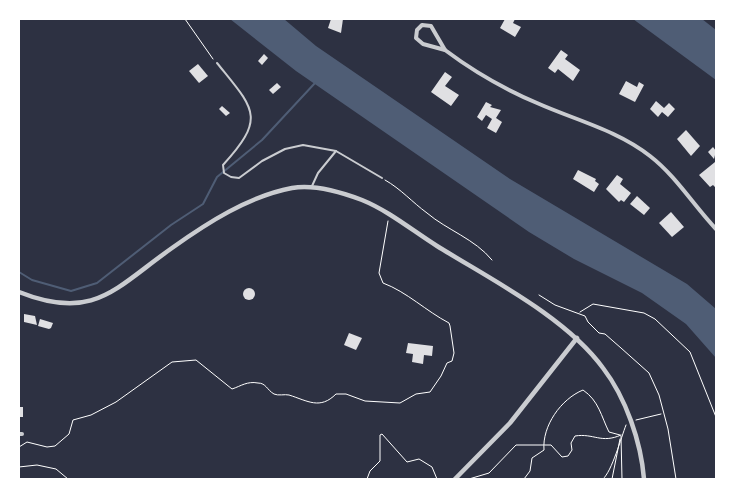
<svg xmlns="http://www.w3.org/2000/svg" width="735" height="498" viewBox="0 0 735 498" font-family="Barlow,sans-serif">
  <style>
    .water { fill: #4f5d75 }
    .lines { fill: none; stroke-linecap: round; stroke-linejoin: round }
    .stream { stroke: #4f5d75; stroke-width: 2 }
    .building { fill: #e0e0e3 }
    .path { stroke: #fff; stroke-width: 1 }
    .service { stroke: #caccd0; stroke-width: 2 }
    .minor { stroke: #caccd0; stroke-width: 4 }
    .tertiary { stroke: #caccd0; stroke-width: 4.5 }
  </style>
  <rect width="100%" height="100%" fill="#2d3142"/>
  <!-- water -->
  <g class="water">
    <polygon points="230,19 284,19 316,46 510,179 687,284 716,309 716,358 686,324 642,293 574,259 529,232 296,71"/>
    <polygon points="633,19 702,19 716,30 716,80"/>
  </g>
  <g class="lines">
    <!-- stream -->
    <polyline class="stream" points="19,272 32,280 71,291 97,283 171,225 203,204 217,177 262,140 315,83"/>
  </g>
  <!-- building -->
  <g class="building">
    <polygon points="331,19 343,19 341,33 328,28"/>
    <polygon points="505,19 515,19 513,23 521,27 515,37 500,28"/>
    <polygon points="561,50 568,55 565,59 580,70 573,81 558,69 555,73 548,68"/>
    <polygon points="264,54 268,58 262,65 258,61"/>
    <polygon points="198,64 208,76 199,83 189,71"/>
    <polygon points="445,72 452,77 445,86 459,95 451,106 431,92"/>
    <polygon points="626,81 637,87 639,82 644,85 635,102 619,94"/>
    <polygon points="277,83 281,87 273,94 269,90"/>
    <polygon points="656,101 664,108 669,103 675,109 668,117 662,112 658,117 650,109"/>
    <polygon points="486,102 492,105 490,107 501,110 496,118 502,122 496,133 487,128 492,119 486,115 482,121 477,117"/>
    <polygon points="222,106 230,113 226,116 219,109"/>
    <polygon points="686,130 700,146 691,156 677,139"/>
    <polygon points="713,147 716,151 714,159 708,152"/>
    <polygon points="715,162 716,163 716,188 713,185 710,187 699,175"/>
    <polygon points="578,170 596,179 595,181 599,184 594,192 573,179"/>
    <polygon points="617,175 623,179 620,184 631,193 624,202 621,200 619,202 606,189"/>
    <polygon points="637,196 650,208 644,215 630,204"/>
    <polygon points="671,212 684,227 672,237 659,223"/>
    <circle cx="249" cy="294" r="6"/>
    <polygon points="24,314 35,316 37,325 24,322"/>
    <polygon points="40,319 53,323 51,328 49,329 38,326"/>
    <polygon points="349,333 362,338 356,350 344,345"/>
    <polygon points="408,343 433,346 432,356 424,355 423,364 412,362 413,354 406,353"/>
    <rect x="19" y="407" width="4" height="10"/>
  </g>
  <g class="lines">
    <!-- path -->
    <g class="path">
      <polyline points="185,19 213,59"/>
      <path d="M385,180C401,189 412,202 427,213C447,230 475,239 492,260"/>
      <polyline points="539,295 555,305 585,316 588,322 599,333 605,334 621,348 649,373 659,395 668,429 676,479"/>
      <polyline points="580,312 593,304 644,313 655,319 690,352 716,417"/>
      <polyline points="636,420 661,414"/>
      <polyline points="621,436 622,479"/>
      <path d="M19,447L27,442L47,447L55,446L69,434L73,420L91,415L116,402L172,362L196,360L232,389C241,386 247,381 258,383C266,383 267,390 274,394C278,396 285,394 289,395C308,401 320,410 336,394H346L365,401L400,403L416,394L430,392L441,376L447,363L452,361L454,353L450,326L449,323C426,311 407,292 383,283L379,273L388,221"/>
      <polyline points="19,467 37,465 56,469 68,479"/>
      <polyline points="367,479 370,471 380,461 380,435 382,434 407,462 419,459 432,467 437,479"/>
      <path d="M469,479L489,473L516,445H551L562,457L568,456L572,450L571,443L575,436C594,433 601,444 621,435"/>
      <path d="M524,479L530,471L532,458L544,450C542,426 561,399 583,390C599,401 601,416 609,432L620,435"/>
      <path d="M603,479C612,471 621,438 626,425"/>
      <polyline points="612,479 620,439"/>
    </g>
    <!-- service -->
    <g class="service">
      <path d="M217,63C254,109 267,117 223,165L224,173L231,177L239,178L262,161L285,149L303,145L336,151L318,173L312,186"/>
      <polyline points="336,151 382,178"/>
    </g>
    <!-- minor -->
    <g class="minor">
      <polygon points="422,25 431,26 445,50 423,44 416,38 417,30"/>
      <path d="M445,50C473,71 504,89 537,103C575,120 617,130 650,156C676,176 694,206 716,229"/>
      <polyline points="19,434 22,434"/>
    </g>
    <!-- tertiary -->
    <g class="tertiary">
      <path d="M19,292C94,322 115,288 172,248C207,223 249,196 292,188C315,184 341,192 362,200C389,211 413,231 437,246C490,279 566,317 603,368C626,398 641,442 644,479"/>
      <polyline points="455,479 510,423 577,338"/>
    </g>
  </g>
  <!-- border -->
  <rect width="735" height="498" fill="none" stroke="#ffffff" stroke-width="40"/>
</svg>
